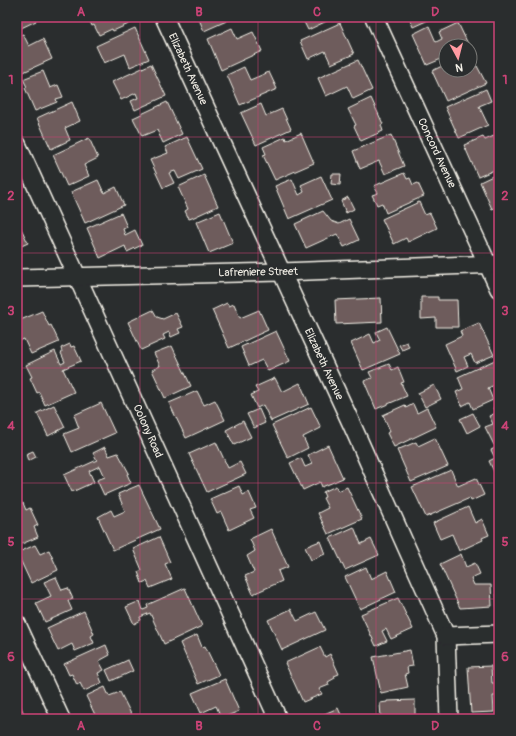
<svg xmlns="http://www.w3.org/2000/svg" width="516" height="736" viewBox="0 0 516 736" font-family="Pangolin,sans-serif">
  <style>
    .building { fill: #6e5b5b; stroke: #f4f1e8 }
    .lines { fill: none; stroke-linecap: round; stroke-linejoin: round }
    .minor-casing { stroke: #f4f1e8; stroke-width: 20 }
    .minor { stroke: #2a2d2e; stroke-width: 17 }
    .grid { fill: none; stroke: #cc4377; stroke-width: 1; stroke-opacity: 0.55 }
    .labels { text-anchor: middle; dominant-baseline: central; stroke-width: 3.5; stroke-linejoin: round; paint-order: stroke }
    .street-label { font-size: 11px; fill: #f4f1e8; stroke: #2a2d2e }
    .neatline { fill: none; stroke: #cc4377; stroke-width: 1.5 }
    .grid-label { font-size: 13px; text-anchor: middle; font-weight: bold; fill: #cc4377 }
  </style>
  <rect width="100%" height="100%" fill="#2a2d2e"/>
  <filter id="ink" filterUnits="userSpaceOnUse"><feTurbulence type="fractalNoise" baseFrequency=".025" numOctaves="2"/><feDisplacementMap in="SourceGraphic" scale="8" xChannelSelector="R" yChannelSelector="G"/><feConvolveMatrix kernelMatrix="1 2 1 2 8 2 1 2 1" color-interpolation-filters="sRGB"/></filter>
  <g filter="url(#ink)">
    <!-- building -->
    <g class="building">
      <polygon points="17,17 34,17 36,21 17,30"/>
      <polygon points="88,17 131,17 133,22 113,31 112,29 99,35 94,25 92,26"/>
      <polygon points="198,17 230,17 231,19 204,31"/>
      <polygon points="309,17 331,17 331,19 308,30 304,22 310,20"/>
      <polygon points="409,17 435,17 413,27"/>
      <polygon points="340,23 354,54 331,64 325,51 308,59 300,41"/>
      <polygon points="458,23 469,46 446,46 446,57 427,65 413,34 429,26 436,42 442,39 439,32"/>
      <polygon points="135,28 149,59 130,67 125,54 104,63 96,46"/>
      <polygon points="232,28 237,39 253,32 262,51 221,70 208,39"/>
      <polygon points="23,34 29,46 43,39 52,59 17,75 17,36"/>
      <polygon points="358,60 372,90 353,99 347,86 326,96 318,78"/>
      <polygon points="151,64 166,96 135,110 131,101 138,98 136,93 121,100 112,82"/>
      <polygon points="446,64 446,70 454,70 456,76 477,66 486,83 446,101 432,71"/>
      <polygon points="244,67 250,80 269,72 277,89 240,105 227,75"/>
      <polygon points="43,71 50,88 58,85 63,97 56,99 57,102 35,111 25,88 27,87 23,79"/>
      <polygon points="486,89 491,101 479,106 488,125 459,138 445,107"/>
      <polygon points="371,98 383,124 381,125 383,131 361,141 354,126 356,125 348,109"/>
      <polygon points="72,102 80,121 65,128 70,140 51,149 37,118"/>
      <polygon points="167,102 182,134 163,143 157,130 142,136 133,118"/>
      <polygon points="261,104 266,116 282,109 291,129 256,145 241,113"/>
      <polygon points="301,133 314,163 275,180 263,155 266,154 263,147 285,137 286,140"/>
      <polygon points="391,135 404,166 385,174 379,161 360,169 353,151"/>
      <polygon points="494,136 497,145 499,144 499,168 478,177 464,145 483,137 485,140"/>
      <polygon points="187,137 202,169 179,179 175,171 169,173 174,183 163,188 150,160 168,153 165,147"/>
      <polygon points="89,138 98,158 84,165 89,176 67,186 53,155"/>
      <polygon points="404,173 407,179 410,178 413,185 418,183 424,196 386,213 382,203 377,205 372,195 378,193 374,186"/>
      <polygon points="499,173 499,206 492,209 480,182"/>
      <polygon points="332,174 341,174 340,185 331,184"/>
      <polygon points="204,175 218,206 192,218 189,219 185,211 188,209 178,187"/>
      <polygon points="321,176 332,200 289,219 275,186 292,179 299,195 304,192 301,185"/>
      <polygon points="98,180 104,193 116,187 124,205 85,223 71,192"/>
      <polygon points="348,197 354,209 346,213 341,201"/>
      <polygon points="419,202 425,215 430,213 437,228 408,242 406,238 394,244 382,219"/>
      <polygon points="323,211 331,221 339,224 349,219 359,240 344,247 337,234 306,248 295,224"/>
      <polygon points="220,212 233,243 209,253 196,222"/>
      <polygon points="121,213 127,227 123,229 125,235 135,230 142,245 127,252 125,246 100,258 87,228"/>
      <polygon points="17,220 28,243 17,248"/>
      <polygon points="421,297 438,297 438,300 457,300 458,327 436,327 436,318 421,319"/>
      <polygon points="381,298 382,322 336,324 335,300"/>
      <polygon points="227,303 229,306 234,304 240,318 259,310 268,330 229,348 212,310"/>
      <polygon points="153,310 157,317 163,319 176,313 183,327 178,329 180,333 171,337 169,332 163,335 165,339 141,350 128,322"/>
      <polygon points="42,311 49,326 51,325 59,342 31,354 24,339 17,342 17,326 19,325 18,321"/>
      <polygon points="479,323 494,355 475,363 471,354 464,357 468,366 457,371 445,344 462,336 460,331"/>
      <polygon points="387,327 400,354 363,370 351,343 370,334 374,343 380,340 376,332"/>
      <polygon points="276,331 290,361 268,371 262,360 249,366 241,347"/>
      <polygon points="407,342 409,347 402,350 399,345"/>
      <polygon points="70,344 71,347 74,346 81,361 63,369 74,392 45,405 39,392 37,393 30,378 32,377 26,365 55,351 61,364 65,362 61,353 62,352 61,348"/>
      <polygon points="172,346 191,386 165,398 152,370 160,366 154,353"/>
      <polygon points="497,359 499,363 499,383 488,388 493,400 473,409 470,402 462,406 456,392 463,389 458,377"/>
      <polygon points="389,364 392,370 398,367 404,382 401,383 407,396 376,409 364,381 372,378 369,372"/>
      <polygon points="275,378 282,392 300,383 309,404 271,421 263,405 257,408 251,395 258,392 255,387"/>
      <polygon points="434,385 441,399 425,407 418,393"/>
      <polygon points="197,391 204,405 215,400 225,420 186,438 169,403"/>
      <polygon points="101,403 115,433 72,452 64,434 79,428 74,415"/>
      <polygon points="413,404 417,413 427,408 436,427 394,447 387,433 390,431 383,415 405,405 406,408"/>
      <polygon points="54,405 65,427 48,436 37,413"/>
      <polygon points="499,405 499,443 494,445 485,427 493,424 489,416 496,413 493,408"/>
      <polygon points="311,407 321,428 303,437 308,448 288,458 272,425"/>
      <polygon points="259,409 265,423 254,428 247,414"/>
      <polygon points="473,413 480,426 467,433 460,419"/>
      <polygon points="243,421 251,437 234,445 226,430"/>
      <polygon points="435,438 448,466 411,482 397,450 416,442 418,446"/>
      <polygon points="216,442 228,468 240,462 246,474 207,492 189,454"/>
      <polygon points="328,445 343,478 322,487 320,482 303,490 290,463 301,458 305,467 312,464 308,455"/>
      <polygon points="499,446 499,480 498,480 489,461 495,458 491,450"/>
      <polygon points="105,447 109,456 118,453 129,473 127,474 131,483 104,495 97,480 105,477 100,466 89,471 94,482 72,492 64,475 97,460 93,453"/>
      <polygon points="33,451 36,457 28,461 26,454"/>
      <polygon points="451,470 458,486 476,478 484,495 471,501 470,498 426,517 412,487"/>
      <polygon points="139,485 160,529 113,550 98,517 111,510 114,516 125,511 118,494"/>
      <polygon points="239,486 243,495 249,492 256,508 250,510 254,518 229,530 221,512 217,514 210,499"/>
      <polygon points="336,486 338,491 347,487 362,519 328,534 318,513 328,508 323,498 325,497 323,492"/>
      <polygon points="23,503 26,510 30,508 38,525 34,527 38,537 17,546 17,505"/>
      <polygon points="468,507 475,523 482,519 489,535 482,538 483,540 459,551 452,534 440,539 433,523"/>
      <polygon points="354,527 361,544 371,539 379,555 345,570 330,538"/>
      <polygon points="271,529 288,567 278,571 282,581 253,594 245,576 254,572 247,556 255,551 250,539"/>
      <polygon points="159,537 170,562 165,564 172,579 150,588 147,581 142,583 138,572 142,570 133,549"/>
      <polygon points="320,541 325,554 311,560 305,547"/>
      <polygon points="35,545 40,554 49,550 58,570 31,583 17,553"/>
      <polygon points="461,554 466,567 475,563 480,574 471,578 474,585 491,585 492,606 460,608 440,564"/>
      <polygon points="366,567 371,579 387,571 396,592 360,609 345,577"/>
      <polygon points="495,571 499,571 499,607 497,607"/>
      <polygon points="56,577 62,590 68,588 73,599 68,601 72,610 45,622 36,603 51,596 44,582"/>
      <polygon points="185,588 202,626 164,644 150,613 140,617 141,620 134,624 126,607 140,601 143,610 148,608 147,605"/>
      <polygon points="398,598 413,629 391,639 386,629 382,631 387,641 376,646 361,614"/>
      <polygon points="291,609 297,621 316,612 325,630 282,650 268,620"/>
      <polygon points="84,611 94,634 91,636 94,643 75,651 72,644 58,651 47,628"/>
      <polygon points="197,635 202,647 205,646 219,675 198,684 180,643"/>
      <polygon points="106,645 110,655 99,661 104,670 98,673 102,683 84,691 80,683 77,685 72,674 69,675 64,664"/>
      <polygon points="320,647 325,657 330,654 339,674 334,676 335,678 328,682 329,685 319,689 322,694 303,702 285,663"/>
      <polygon points="410,650 413,666 407,667 408,673 405,674 408,687 381,693 373,657"/>
      <polygon points="128,660 133,671 111,681 106,670"/>
      <polygon points="491,666 492,683 498,683 499,696 493,696 494,712 471,713 468,667"/>
      <polygon points="225,679 239,711 225,717 226,719 216,719 221,717 216,706 201,713 192,693"/>
      <polygon points="105,687 109,696 120,692 132,716 126,719 97,719 86,696"/>
      <polygon points="415,700 415,718 418,719 388,719 388,717 381,718 380,703 387,702 387,701"/>
      <polygon points="19,702 26,719 17,719 17,703"/>
      <polygon points="338,708 343,719 313,719"/>
    </g>
    <g class="lines">
      <defs>
        <g id="minor">
          <polyline points="164,17 352,425 446,636 449,719"/>
          <polyline points="374,17 499,289"/>
          <polyline points="17,144 278,719"/>
          <polyline points="17,278 281,272 499,264"/>
          <polyline points="17,624 61,719"/>
          <polyline points="446,636 499,634"/>
        </g>
      </defs>
      <!-- minor casing -->
      <use href="#minor" class="minor-casing"/>
      <!-- minor -->
      <use href="#minor" class="minor"/>
    </g>
  </g>
  <!-- grid -->
  <path class="grid" d="M140,17V719M258,17V719M376,17V719M17,137H499M17,253H499M17,368H499M17,483H499M17,599H499"/>
  <g class="labels">
    <!-- street labels -->
    <g class="street-label">
      <text transform="translate(188 69) rotate(65)">Elizabeth Avenue</text>
      <text transform="translate(437 153) rotate(65)">Concord Avenue</text>
      <text transform="translate(258 272) rotate(-1)">Lafreniere Street</text>
      <text transform="translate(324 364) rotate(65)">Elizabeth Avenue</text>
      <text transform="translate(148 431) rotate(66)">Colony Road</text>
    </g>
  </g>
  <!-- margin -->
  <rect width="516" height="736" fill="none" stroke="#2a2d2e" stroke-width="44"/>
  <!-- north arrow -->
  <g transform="translate(458 58) rotate(173)"><circle r="19" fill="#2a2d2e" stroke="#7b7b78"/>
  <path d="M0-3L7 15L0 10L-7 15Z" fill="#ff9aa2"/>
  <text y="-6" font-size="11" font-weight="bold" text-anchor="middle" fill="#f4f1e8">N</text>
  </g>
  <rect x="22" y="22" width="472" height="692" class="neatline"/>
  <g class="grid-label">
    <text x="81" y="16">A</text>
    <text x="199" y="16">B</text>
    <text x="317" y="16">C</text>
    <text x="435" y="16">D</text>
    <text x="11" y="84">1</text>
    <text x="505" y="84">1</text>
    <text x="11" y="200">2</text>
    <text x="505" y="200">2</text>
    <text x="11" y="315">3</text>
    <text x="505" y="315">3</text>
    <text x="11" y="430">4</text>
    <text x="505" y="430">4</text>
    <text x="11" y="546">5</text>
    <text x="505" y="546">5</text>
    <text x="11" y="661">6</text>
    <text x="505" y="661">6</text>
    <text x="81" y="730">A</text>
    <text x="199" y="730">B</text>
    <text x="317" y="730">C</text>
    <text x="435" y="730">D</text>
  </g>
</svg>
